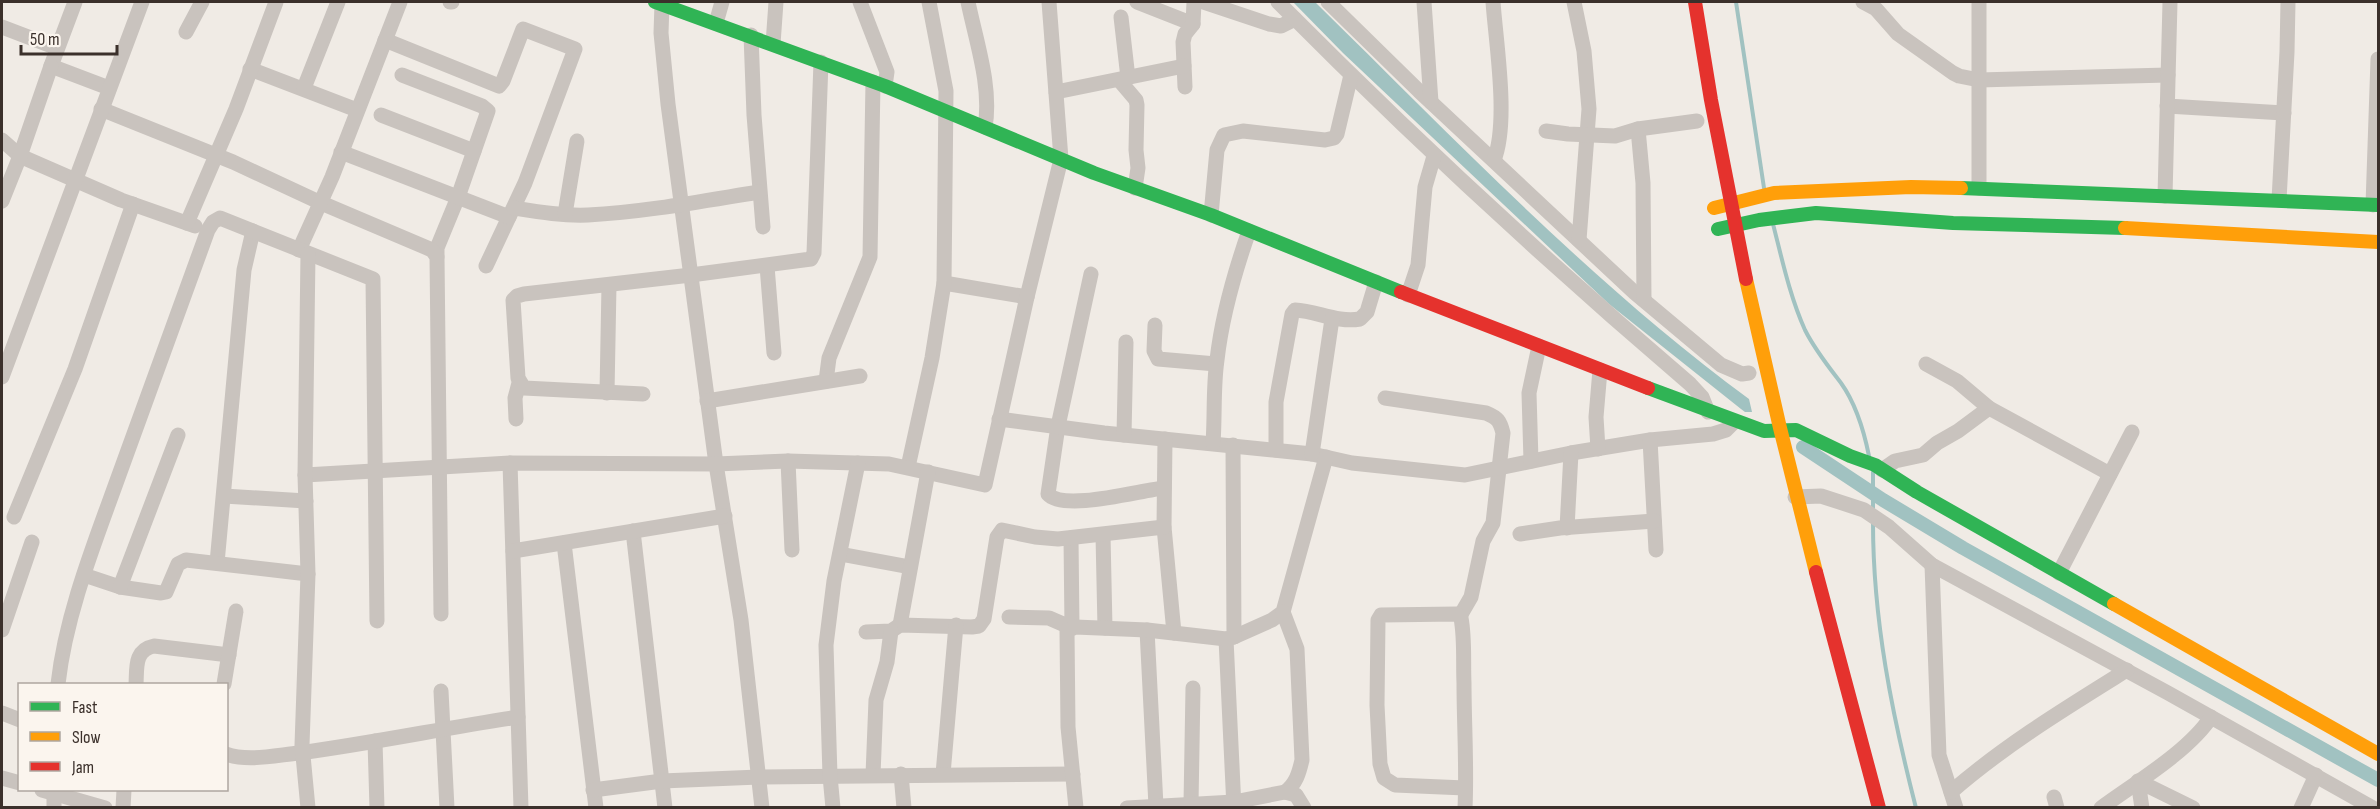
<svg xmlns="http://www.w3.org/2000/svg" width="2380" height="809" viewBox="0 0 2380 809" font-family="'Sofia Sans Condensed',sans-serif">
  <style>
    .water { fill: #a1c2c1 }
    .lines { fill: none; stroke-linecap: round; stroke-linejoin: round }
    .stream { stroke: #a1c2c1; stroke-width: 4 }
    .canal { stroke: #a1c2c1; stroke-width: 14 }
    .street { stroke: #c9c3be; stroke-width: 15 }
    .fast { stroke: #30b455; stroke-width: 14 }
    .slow { stroke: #ff9f0a; stroke-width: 14 }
    .jam { stroke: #e5322d; stroke-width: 14 }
  </style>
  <rect width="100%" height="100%" fill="#f0ebe5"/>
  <!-- water -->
  <path class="water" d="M1293,2H1315C1455,139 1590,282 1749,399L1752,412H1745L1741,409L1609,304L1343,53Z"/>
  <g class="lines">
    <!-- stream -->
    <g class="stream">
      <polyline points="1736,2 1764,188"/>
      <path d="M1773,224C1782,259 1790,297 1805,330C1815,350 1828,366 1841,383C1856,404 1864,431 1869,456"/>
      <polyline points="1873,472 1873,512"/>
      <path d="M1873,523C1873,620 1892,714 1916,808"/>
    </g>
    <!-- canal -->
    <polyline class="canal" points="1803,447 1883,500 1963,548 2378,780"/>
    <!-- street -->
    <g class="street">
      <polyline points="75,2 51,66 109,88"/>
      <polyline points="450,2 452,2"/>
      <polyline points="860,2 887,72 885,86"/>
      <path d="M968,2C976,41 992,87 985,127"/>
      <polyline points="1137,2 1193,24"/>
      <polyline points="1203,2 1269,24 1281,26 1295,19"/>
      <path d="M1278,2C1410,135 1547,262 1690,384L1702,397L1708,412"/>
      <polyline points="1328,2 1419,91 1635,293 1721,365 1742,374 1749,373"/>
      <polyline points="1424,2 1431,102"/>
      <path d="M1493,2C1496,44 1509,122 1494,160"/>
      <polyline points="1574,2 1584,51 1589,109 1579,240"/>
      <polyline points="1863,2 1876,9 1898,34 1953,73 1959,76 1979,80 2168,75"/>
      <polyline points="662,4 661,33 668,104 716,464 741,620 762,808"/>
      <polyline points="1121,17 1128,78"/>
      <polyline points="716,23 722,2"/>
      <polyline points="2,27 57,48"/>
      <polyline points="186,32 202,2"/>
      <polyline points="751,35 754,115 763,227"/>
      <polyline points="385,40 499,86 503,81 523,29 575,49 525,183 486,266"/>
      <polyline points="773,44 776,2"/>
      <polyline points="250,69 357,110"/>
      <polyline points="402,75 482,106 488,111 458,197 437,248 437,257"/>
      <polyline points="1119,80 1136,100 1137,105 1136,150 1138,168 1135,188"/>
      <polyline points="1185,87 1183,42 1185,34 1193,24 1194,2"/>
      <polyline points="304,88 338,2"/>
      <polyline points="1056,92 1184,66"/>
      <polyline points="2167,106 2284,113"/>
      <polyline points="101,109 233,162 319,202 432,250 437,257 441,614"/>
      <polyline points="381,115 474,151"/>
      <polyline points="1638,129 1643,183 1644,300"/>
      <polyline points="1546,131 1568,134 1615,136 1638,129 1697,121"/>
      <polyline points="2,140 20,156 121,200 195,226"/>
      <polyline points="341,152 509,217"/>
      <polyline points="1979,188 1979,2"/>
      <polyline points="2165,196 2170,2"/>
      <polyline points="2279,200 2287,52 2288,2"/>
      <polyline points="2,201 20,156 51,66"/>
      <polyline points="2373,205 2378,59"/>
      <path d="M514,208C539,212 563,216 588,215C645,212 703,201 759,192"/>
      <polyline points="565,214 577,141"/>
      <polyline points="1211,215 1217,150 1224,135 1243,131 1325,140 1334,138 1337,134 1351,75"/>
      <polyline points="187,223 236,109 276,2"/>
      <polyline points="299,250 332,177 400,2"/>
      <polyline points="767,266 774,353"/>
      <path d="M1091,274L1058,426L1048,494C1064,512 1141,490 1164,488"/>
      <polyline points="944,283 1027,297"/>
      <polyline points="1408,295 1418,265 1425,187 1434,156"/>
      <polyline points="1155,325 1154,351 1158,359 1216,364"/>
      <polyline points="1926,364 1957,381 1989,408 2110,474"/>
      <polyline points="2,377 142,2"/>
      <polyline points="826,381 829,358 870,257 873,82"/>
      <polyline points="607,393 609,285"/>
      <polyline points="643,394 524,388 518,378 513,300 517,296 524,294 691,275 811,259 814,253 821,62"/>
      <path d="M1385,398L1486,413C1498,418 1500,421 1503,433L1493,523L1483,541L1471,597L1460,616"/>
      <polyline points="707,401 860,376"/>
      <polyline points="516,419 515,398 519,383"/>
      <polyline points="999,419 1104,433 1312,454 1352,463 1465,475 1571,453 1650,440 1713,434 1726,430 1734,422"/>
      <polyline points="1124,435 1126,342"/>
      <polyline points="1165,439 1164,527 1174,633"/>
      <polyline points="1650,440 1656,550"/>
      <path d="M1213,443C1215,416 1213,387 1217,360C1222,315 1234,274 1249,231"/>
      <polyline points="1598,449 1596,417 1600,370"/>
      <path d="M1276,450V402L1292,314L1295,310C1317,311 1337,323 1360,319L1367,312L1376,282"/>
      <polyline points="1312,454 1332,319"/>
      <polyline points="788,461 792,550"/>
      <polyline points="1531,461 1529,393 1539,346"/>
      <polyline points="510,463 521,808"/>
      <polyline points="908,467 932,358 944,283 946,91 929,2"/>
      <polyline points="1882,470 1895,461 1923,455 1937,443 1958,431 1989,408"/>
      <polyline points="305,475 510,463 716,464 788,461 889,464 985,485 1027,297 1061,159 1049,2"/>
      <polyline points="224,496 306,501"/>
      <polyline points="1795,497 1821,496 1864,510 1889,527 1932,565 2168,693 2373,808"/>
      <polyline points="14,517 75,369 133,204"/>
      <polyline points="1567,528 1571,453"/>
      <polyline points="633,531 665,808"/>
      <polyline points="1520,534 1560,528 1654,521"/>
      <polyline points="1103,535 1105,628"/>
      <polyline points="564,543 596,808"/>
      <polyline points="513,551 725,516"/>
      <polyline points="840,554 910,567"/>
      <polyline points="217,563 244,270 253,231"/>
      <polyline points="1932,565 1939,755 1956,808"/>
      <polyline points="2059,573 2132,432"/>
      <polyline points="84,575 120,587 161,593 166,592 178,564 186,560 308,574"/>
      <polyline points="120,587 178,435"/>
      <polyline points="1009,617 1049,618 1072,628 1071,538"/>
      <polyline points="900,625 928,472"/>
      <polyline points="2,630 32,542"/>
      <polyline points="1147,630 1156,806"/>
      <polyline points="866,632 891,631 900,625 972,627 979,626 984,619 997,537 1002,530 1035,537 1058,539 1164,527"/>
      <polyline points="1234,637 1272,620 1283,612 1326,457"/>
      <polyline points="1226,639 1234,808"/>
      <path d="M58,684C66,613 95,542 119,475C149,393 178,312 208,230L213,222L220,218L373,279L377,621"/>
      <path d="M136,684C137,668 134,650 154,646L229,655"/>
      <polyline points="224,684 236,611"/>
      <polyline points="441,691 447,808"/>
      <polyline points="2,713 20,720"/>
      <polyline points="375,741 377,808"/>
      <path d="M226,754C248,762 277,755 299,753C373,743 445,728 518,717"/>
      <polyline points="901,774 904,808"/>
      <polyline points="943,774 956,625"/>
      <polyline points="873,775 876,700 887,662 891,631"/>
      <polyline points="2,778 20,783"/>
      <polyline points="42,790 105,808"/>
      <polyline points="593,790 662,781 759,777 1073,774"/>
      <polyline points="1285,792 1296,795 1304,808"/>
      <path d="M1951,792C2005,745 2066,708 2127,670"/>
      <polyline points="2054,797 2057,808"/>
      <polyline points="1191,804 1193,688"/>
      <polyline points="54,808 54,790"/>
      <polyline points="123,808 124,790"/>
      <polyline points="308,808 302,745 308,574 305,475 308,254"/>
      <polyline points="833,808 830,776 826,645 834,581 858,463"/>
      <polyline points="1076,808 1068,727 1067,631 1075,627 1147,630 1226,639 1234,637 1233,445"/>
      <path d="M1127,808L1234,802L1285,792C1296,784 1299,773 1302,760L1297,649L1283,612"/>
      <path d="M1465,808C1467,766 1464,724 1464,683C1463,662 1465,639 1461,618L1457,614L1381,615L1378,620L1377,705L1380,764L1384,778L1395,785L1465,788"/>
      <path d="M2101,808C2135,783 2189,751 2211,717"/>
      <polyline points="2142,808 2138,781 2193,808"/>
      <polyline points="2301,808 2316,775"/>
    </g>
    <!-- fast -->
    <g class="fast">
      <polyline points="655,2 885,86 1094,173 1211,215 1401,292"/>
      <polyline points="1961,188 2378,205"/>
      <polyline points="1718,229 1759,220 1816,213 1953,223 2125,228"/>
      <polyline points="1648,388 1764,431 1796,430 1850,456 1875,465 1917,492 2114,604"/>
    </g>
    <!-- slow -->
    <g class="slow">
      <polyline points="1714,208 1774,193 1911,187 1961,188"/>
      <polyline points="2125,228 2378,242"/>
      <polyline points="1746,279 1780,428 1816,572"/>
      <polyline points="2114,604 2378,754"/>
    </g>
    <!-- jam -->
    <g class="jam">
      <polyline points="1695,2 1711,100 1746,279"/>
      <polyline points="1401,292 1648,388"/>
      <polyline points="1816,572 1879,808"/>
    </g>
  </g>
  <!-- border -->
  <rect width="2380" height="809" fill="none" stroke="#3b302b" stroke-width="6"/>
  <!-- legend -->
  <rect x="18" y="683" width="210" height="108" fill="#fbf5ee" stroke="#aea6a0" stroke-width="1.5"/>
  <rect x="30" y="702" width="30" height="9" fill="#30b455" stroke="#aea6a0" stroke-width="1.5"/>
  <text x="72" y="713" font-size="18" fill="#3b302b">Fast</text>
  <rect x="30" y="732" width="30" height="9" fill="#ff9f0a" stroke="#aea6a0" stroke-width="1.5"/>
  <text x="72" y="743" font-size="18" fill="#3b302b">Slow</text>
  <rect x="30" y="762" width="30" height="9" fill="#e5322d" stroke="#aea6a0" stroke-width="1.5"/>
  <text x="72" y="773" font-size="18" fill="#3b302b">Jam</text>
  <!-- scale -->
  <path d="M21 45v9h96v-9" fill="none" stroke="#3b302b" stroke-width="3"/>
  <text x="30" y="45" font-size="18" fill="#3b302b" stroke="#fbf5ee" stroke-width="4.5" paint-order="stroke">50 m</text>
</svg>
